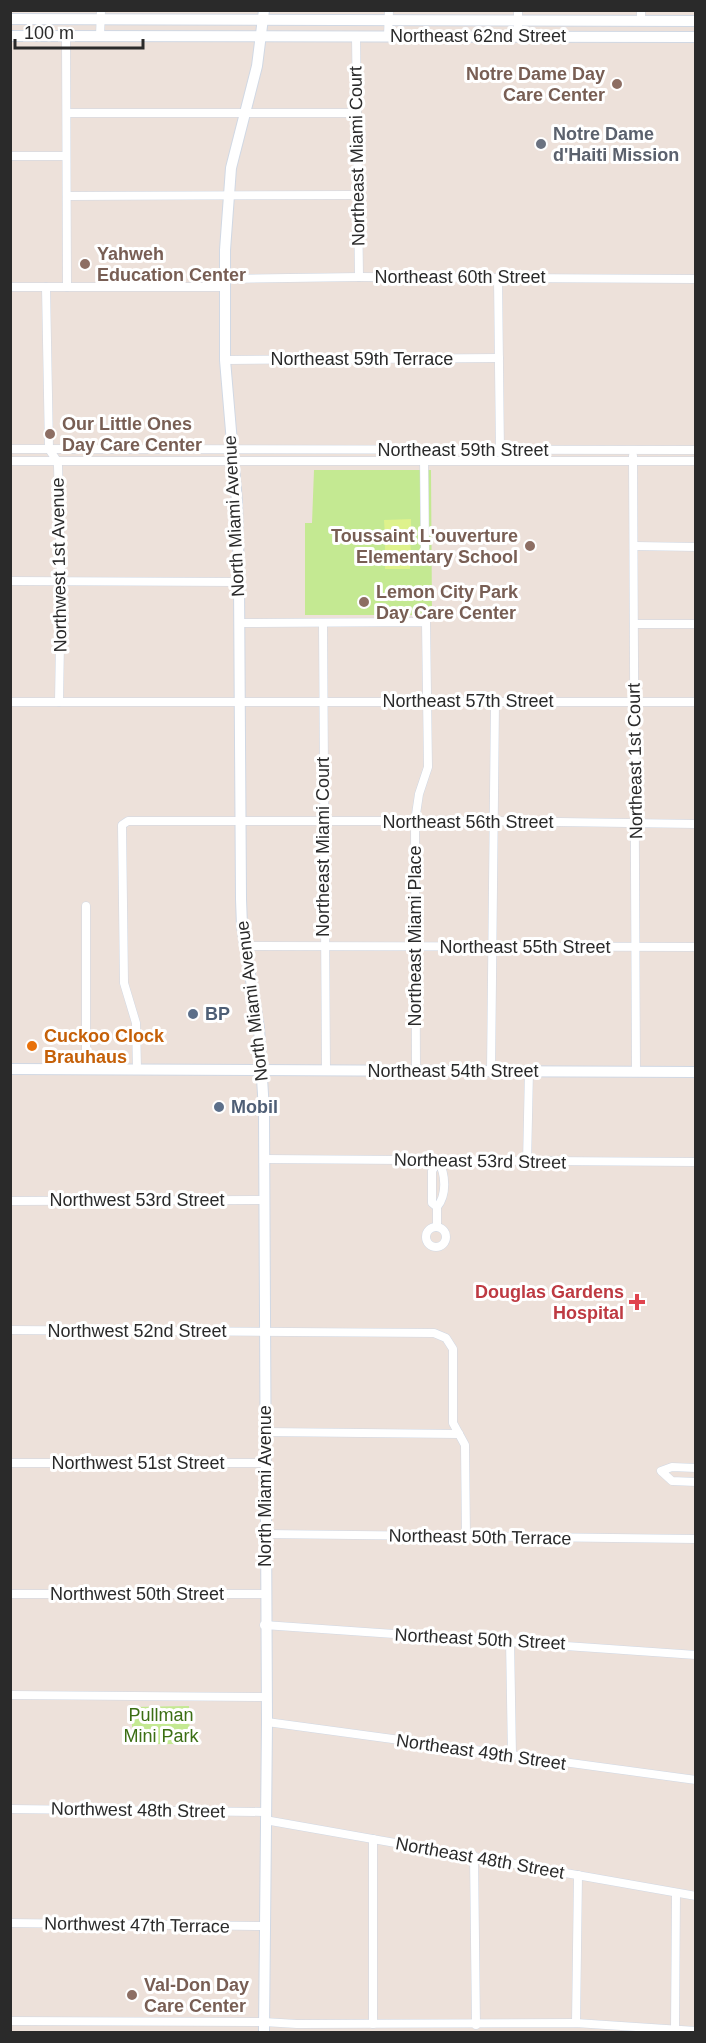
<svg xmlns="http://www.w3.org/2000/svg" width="706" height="2043" viewBox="0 0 706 2043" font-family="Helvetica,sans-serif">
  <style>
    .green { fill: #c4e992 }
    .pitch { fill: #def28c }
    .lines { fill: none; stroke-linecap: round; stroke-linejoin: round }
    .minor-casing { stroke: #d0d8e4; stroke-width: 9 }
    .secondary-casing { stroke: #d0d8e4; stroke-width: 12 }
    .minor { stroke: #fff; stroke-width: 8 }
    .secondary { stroke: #fff; stroke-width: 10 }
    .education-dot { fill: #8d6e63; stroke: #fff; stroke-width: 2 }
    .worship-dot { fill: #6b7280; stroke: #fff; stroke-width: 2 }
    .service-dot { fill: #5c6f8a; stroke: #fff; stroke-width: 2 }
    .food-dot { fill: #e8710a; stroke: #fff; stroke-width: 2 }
    .health-dot { fill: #e0444e; stroke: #fff; stroke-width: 2 }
    .labels { text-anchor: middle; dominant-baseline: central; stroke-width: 6; stroke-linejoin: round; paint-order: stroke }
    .street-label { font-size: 18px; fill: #2a2a2a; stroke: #fff }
    .education-label { font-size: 18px; font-weight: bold; fill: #785e54; stroke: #fff; text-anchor: start }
    .worship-label { font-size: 18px; font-weight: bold; fill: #5b616d; stroke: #fff; text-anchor: start }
    .service-label { font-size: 18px; font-weight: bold; fill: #4e5e75; stroke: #fff; text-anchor: start }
    .food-label { font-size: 18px; font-weight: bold; fill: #c56008; stroke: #fff; text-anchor: start }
    .health-label { font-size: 18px; font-weight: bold; fill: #be3a42; stroke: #fff; text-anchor: end }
    .park-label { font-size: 18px; fill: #3b6e13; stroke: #fff }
  </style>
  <rect width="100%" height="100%" fill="#ede1da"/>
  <!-- green -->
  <g class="green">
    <polygon points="314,470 431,470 432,615 305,615 305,523 312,523"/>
    <polygon points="189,1706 190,1744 132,1744 132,1707"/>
  </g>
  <!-- pitch -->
  <g class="pitch">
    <polygon points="411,519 411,536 385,536 384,520"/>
    <polygon points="385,538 410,538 411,552 385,552"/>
    <rect x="385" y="554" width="25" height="15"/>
  </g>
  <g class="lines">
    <defs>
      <g id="minor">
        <polyline points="641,10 641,20"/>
        <polyline points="66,36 67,287"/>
        <polyline points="100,36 101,10"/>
        <polyline points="356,36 359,277"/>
        <polyline points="388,36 389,10"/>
        <polyline points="518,36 518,10"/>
        <polyline points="67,113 356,113"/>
        <polyline points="10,156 66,156"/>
        <polyline points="67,196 357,195"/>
        <polyline points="498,278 500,453"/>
        <polyline points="225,279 359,277 696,279"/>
        <polyline points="10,287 224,287"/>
        <polyline points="46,287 49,449 57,461 58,466 61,581 59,702"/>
        <polyline points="225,360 499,358"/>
        <polyline points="10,449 696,450"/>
        <polyline points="633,456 636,1072"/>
        <polyline points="424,457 425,551"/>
        <polyline points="10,461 696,461"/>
        <polyline points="635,546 696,547"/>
        <polyline points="10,581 239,582"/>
        <polyline points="240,623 426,622 428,767 419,794 415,821 416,1071"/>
        <polyline points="323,623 326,1070"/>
        <polyline points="634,624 696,624"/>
        <polyline points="10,702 696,702"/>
        <polyline points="246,946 696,947"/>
        <polyline points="86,1069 86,906"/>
        <polyline points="137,1069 136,1023 124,983 122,825 128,821 493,821 696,824"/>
        <polyline points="491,1071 495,702"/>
        <polyline points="264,1159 696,1162"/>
        <polyline points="527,1163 529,1071"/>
        <polyline points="10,1201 264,1200"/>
        <path d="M437,1227V1207L432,1203V1171L438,1161C446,1174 447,1195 437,1207"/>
        <circle cx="436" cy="1237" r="10"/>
        <polyline points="10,1330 434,1333 446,1338 453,1349 453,1423 465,1445 466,1536"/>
        <polyline points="265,1432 459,1434"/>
        <polyline points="10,1463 265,1463"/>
        <polyline points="696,1468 672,1467 661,1471 672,1481 696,1482"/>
        <polyline points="265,1534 696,1539"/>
        <polyline points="10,1594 264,1594"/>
        <polyline points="264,1625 696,1655"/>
        <polyline points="510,1640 512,1756"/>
        <polyline points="10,1695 265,1697"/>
        <polyline points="267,1722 696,1780"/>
        <polyline points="10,1809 265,1812"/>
        <polyline points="265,1820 696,1896"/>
        <polyline points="373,1839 373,2024"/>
        <polyline points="474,1856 476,2025"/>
        <polyline points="10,1923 264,1926"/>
        <polyline points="10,2021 264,2022 297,2024 576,2023 696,2031"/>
        <polyline points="576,2023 578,1875"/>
        <polyline points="675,2030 676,1893"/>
      </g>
      <g id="secondary">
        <polyline points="264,10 257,66 231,168 225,250 225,360 237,502 239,582 241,899 242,926 259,1028 264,1111 267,1722 264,2032"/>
        <polyline points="10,19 696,21"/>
        <polyline points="10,36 696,37"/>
        <polyline points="10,1069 696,1072"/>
      </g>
    </defs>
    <!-- minor casing -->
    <use href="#minor" class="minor-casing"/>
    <!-- secondary casing -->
    <use href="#secondary" class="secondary-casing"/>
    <!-- minor -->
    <use href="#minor" class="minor"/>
    <!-- secondary -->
    <use href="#secondary" class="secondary"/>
  </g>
  <!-- markers -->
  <g class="education-dot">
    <circle cx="617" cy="84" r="6"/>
    <circle cx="85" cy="264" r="6"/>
    <circle cx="50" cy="434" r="6"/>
    <circle cx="530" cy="546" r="6"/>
    <circle cx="364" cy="602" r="6"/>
    <circle cx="132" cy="1995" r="6"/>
  </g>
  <circle class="worship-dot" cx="541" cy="144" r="6"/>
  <g class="service-dot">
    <circle cx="193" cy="1014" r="6"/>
    <circle cx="219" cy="1107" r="6"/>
  </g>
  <circle class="food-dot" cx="32" cy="1046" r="6"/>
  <path class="health-dot" d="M634 1293h6v6h6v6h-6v6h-6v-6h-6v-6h6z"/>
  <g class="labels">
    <!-- street labels -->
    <g class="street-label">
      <text x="478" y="36">Northeast 62nd Street</text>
      <text transform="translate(357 156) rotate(-91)">Northeast Miami Court</text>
      <text x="460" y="277">Northeast 60th Street</text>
      <text x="362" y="359">Northeast 59th Terrace</text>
      <text x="463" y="450">Northeast 59th Street</text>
      <text transform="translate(234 516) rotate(-93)">North Miami Avenue</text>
      <text transform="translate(59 565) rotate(-91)">Northwest 1st Avenue</text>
      <text x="468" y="701">Northeast 57th Street</text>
      <text transform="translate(635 761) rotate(-91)">Northeast 1st Court</text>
      <text x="468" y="822">Northeast 56th Street</text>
      <text transform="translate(323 847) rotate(-90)">Northeast Miami Court</text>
      <text transform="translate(415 936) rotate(-90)">Northeast Miami Place</text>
      <text x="525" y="947">Northeast 55th Street</text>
      <text transform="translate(252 1001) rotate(-97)">North Miami Avenue</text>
      <text x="453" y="1071">Northeast 54th Street</text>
      <text transform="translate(480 1161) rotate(1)">Northeast 53rd Street</text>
      <text x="137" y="1200">Northwest 53rd Street</text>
      <text x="137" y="1331">Northwest 52nd Street</text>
      <text x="138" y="1463">Northwest 51st Street</text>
      <text transform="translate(265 1486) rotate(-90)">North Miami Avenue</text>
      <text transform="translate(480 1537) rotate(1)">Northeast 50th Terrace</text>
      <text x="137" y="1594">Northwest 50th Street</text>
      <text transform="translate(480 1639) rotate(3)">Northeast 50th Street</text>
      <text transform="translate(481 1752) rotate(8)">Northeast 49th Street</text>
      <text transform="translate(138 1810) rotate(1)">Northwest 48th Street</text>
      <text transform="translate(480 1858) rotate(10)">Northeast 48th Street</text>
      <text transform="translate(137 1925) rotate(1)">Northwest 47th Terrace</text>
    </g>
    <!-- education labels -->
    <g class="education-label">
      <text x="605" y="74" text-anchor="end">Notre Dame Day<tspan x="605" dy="21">Care Center</tspan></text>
      <text x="97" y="254">Yahweh<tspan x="97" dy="21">Education Center</tspan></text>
      <text x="62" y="424">Our Little Ones<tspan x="62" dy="21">Day Care Center</tspan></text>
      <text x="518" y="536" text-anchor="end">Toussaint L'ouverture<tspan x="518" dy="21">Elementary School</tspan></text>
      <text x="376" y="592">Lemon City Park<tspan x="376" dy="21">Day Care Center</tspan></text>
      <text x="144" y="1985">Val-Don Day<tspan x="144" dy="21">Care Center</tspan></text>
    </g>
    <!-- worship labels -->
    <g class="worship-label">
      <text x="553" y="134">Notre Dame<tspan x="553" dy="21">d'Haiti Mission</tspan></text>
    </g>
    <!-- service labels -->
    <g class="service-label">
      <text x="205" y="1014">BP</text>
      <text x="231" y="1107">Mobil</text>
    </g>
    <!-- food labels -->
    <g class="food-label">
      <text x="44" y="1036">Cuckoo Clock<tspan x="44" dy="21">Brauhaus</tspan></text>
    </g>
    <!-- health labels -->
    <g class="health-label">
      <text x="624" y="1292">Douglas Gardens<tspan x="624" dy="21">Hospital</tspan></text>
    </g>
    <!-- park labels -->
    <g class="park-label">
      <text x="161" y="1715">Pullman<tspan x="161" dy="21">Mini Park</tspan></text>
    </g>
  </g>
  <!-- border -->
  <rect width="706" height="2043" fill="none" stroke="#2a2a2a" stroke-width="24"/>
  <!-- scale -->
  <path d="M15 39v9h128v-9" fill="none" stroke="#2a2a2a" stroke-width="3"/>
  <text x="24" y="39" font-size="18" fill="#2a2a2a" stroke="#ffffff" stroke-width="4.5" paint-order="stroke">100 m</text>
</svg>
